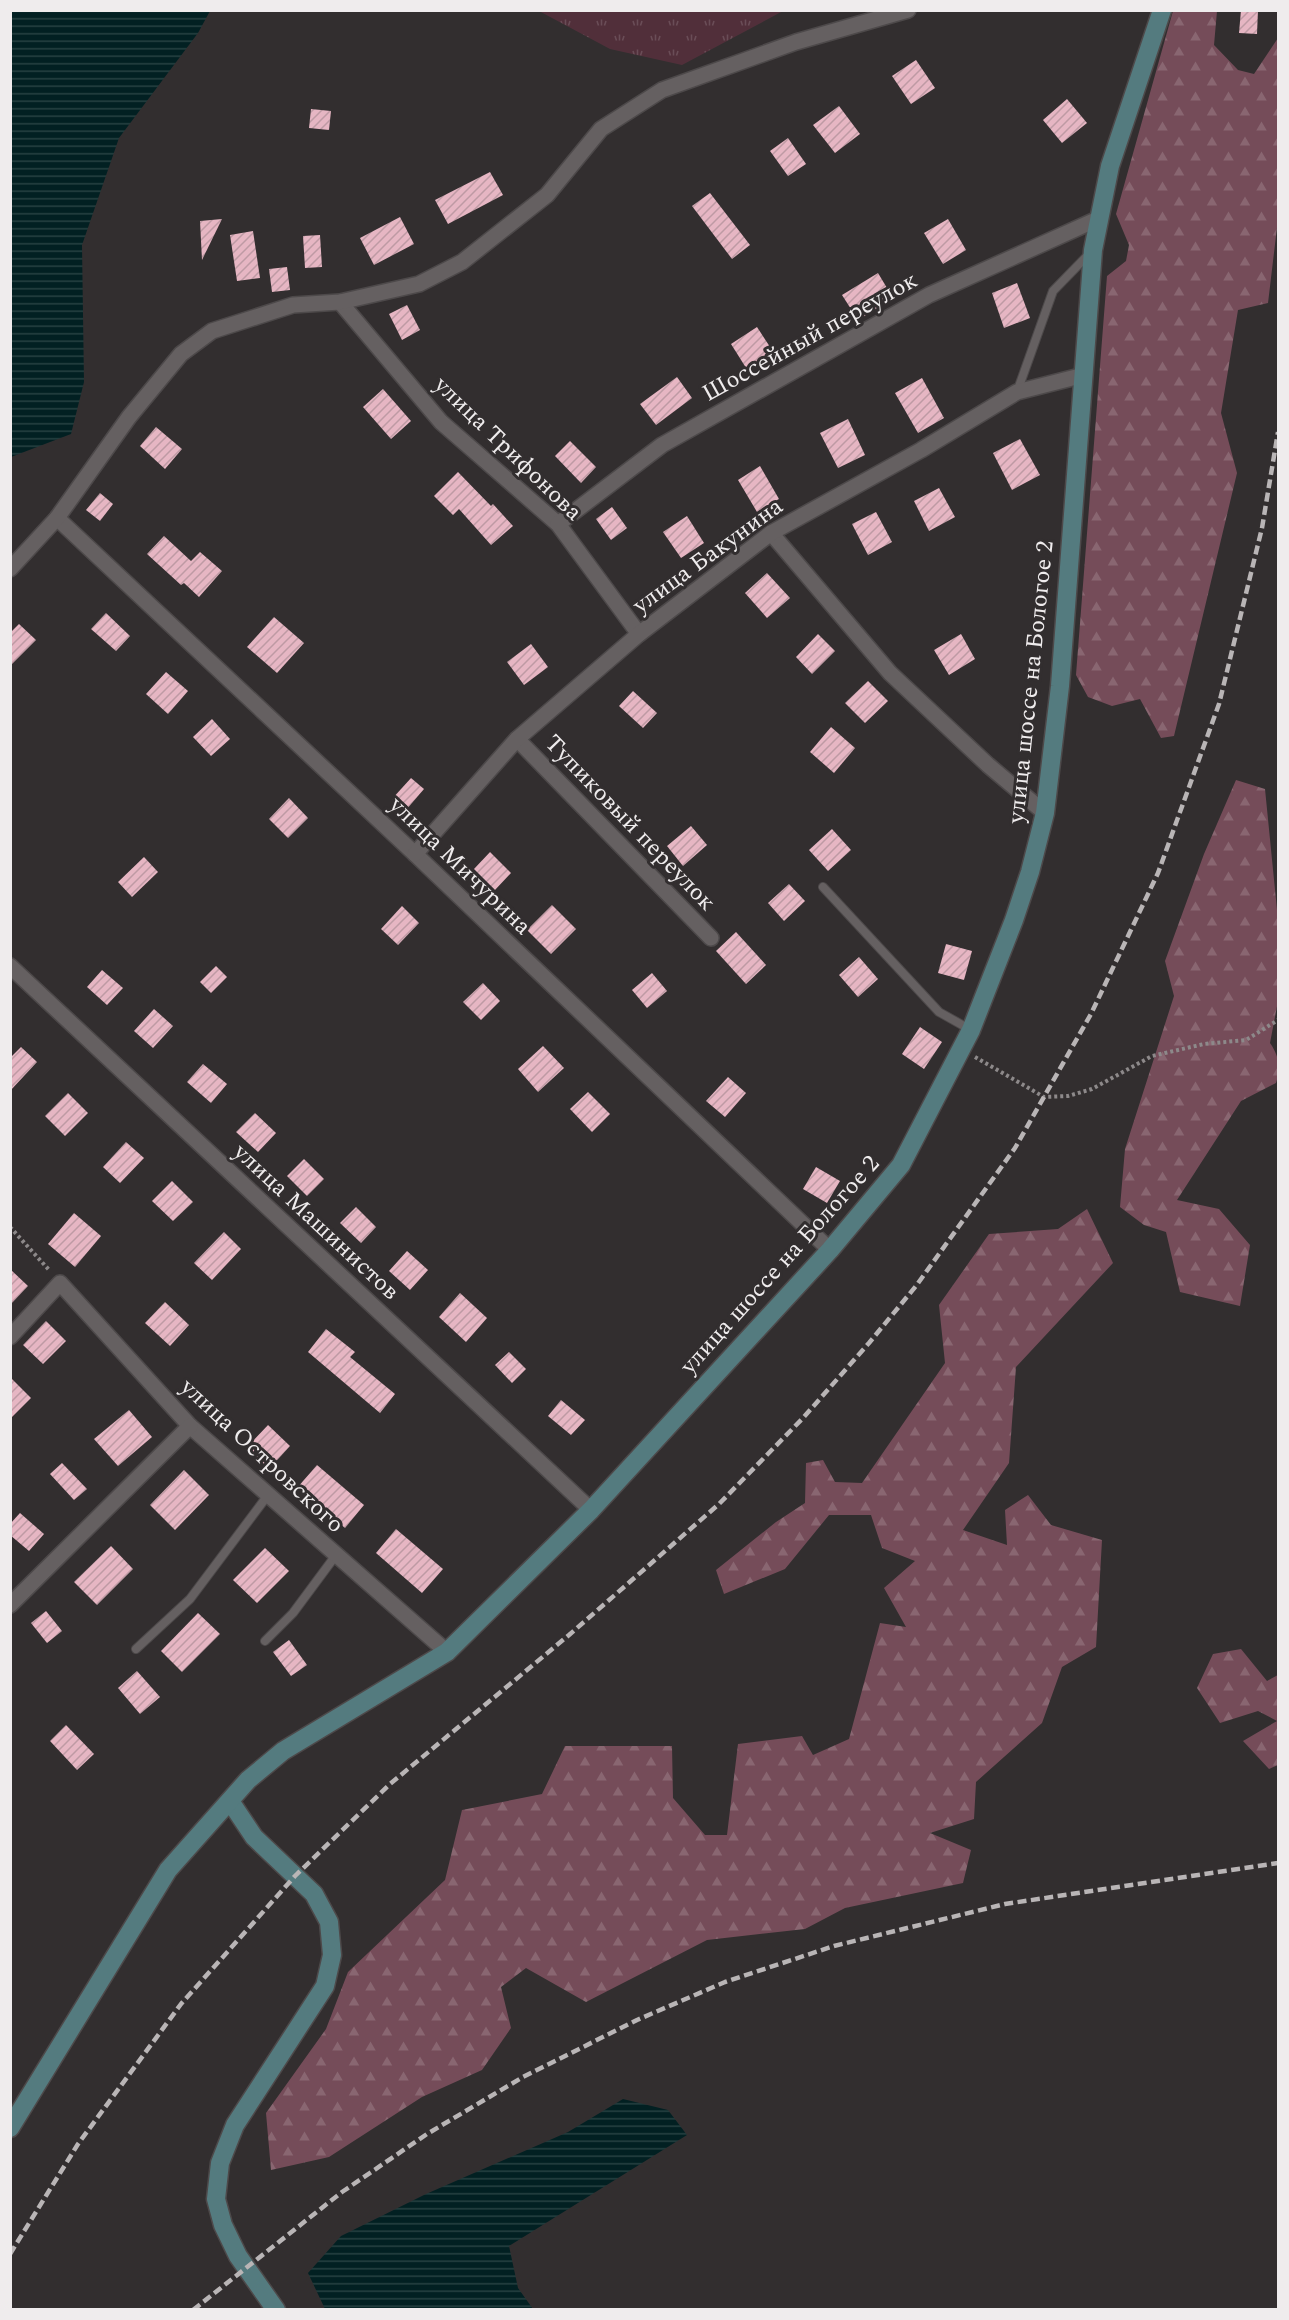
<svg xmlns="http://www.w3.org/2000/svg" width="1289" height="2320" viewBox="0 0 1289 2320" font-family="Spectral,serif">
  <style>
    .forest { fill: url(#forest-firs) }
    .park { fill: url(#park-tufts) }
    .water { fill: url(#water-rules) }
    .building { fill: url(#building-hatch) }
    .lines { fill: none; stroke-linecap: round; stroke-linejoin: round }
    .lane-casing { stroke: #4d494a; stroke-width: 10 }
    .street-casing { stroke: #4d494a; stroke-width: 18 }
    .secondary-casing { stroke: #4d494a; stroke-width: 21 }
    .path { stroke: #8d898a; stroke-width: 4; stroke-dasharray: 3 3; stroke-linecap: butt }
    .lane { stroke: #656061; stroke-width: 8 }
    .street { stroke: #656061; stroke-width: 15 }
    .secondary { stroke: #547b7f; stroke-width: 18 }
    .rail { stroke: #b9b5b6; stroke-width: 4.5; stroke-dasharray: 9 4.5; stroke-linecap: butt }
    .labels { text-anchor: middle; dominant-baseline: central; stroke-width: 6; stroke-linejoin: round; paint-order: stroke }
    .street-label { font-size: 24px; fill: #efeced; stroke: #322e2f }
  </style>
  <defs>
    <pattern id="forest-firs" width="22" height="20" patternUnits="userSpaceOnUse" patternTransform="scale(1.5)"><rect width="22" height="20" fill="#754c59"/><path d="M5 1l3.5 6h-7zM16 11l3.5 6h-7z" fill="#896671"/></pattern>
    <pattern id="park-tufts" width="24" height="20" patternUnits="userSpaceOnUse" patternTransform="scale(1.5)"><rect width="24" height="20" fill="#512f3a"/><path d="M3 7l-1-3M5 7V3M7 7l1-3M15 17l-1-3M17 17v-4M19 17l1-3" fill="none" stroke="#6a4d57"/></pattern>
    <pattern id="water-rules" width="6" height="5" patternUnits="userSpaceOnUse" patternTransform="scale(1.5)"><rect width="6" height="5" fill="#022022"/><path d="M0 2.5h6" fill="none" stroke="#274142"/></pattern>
    <pattern id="building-hatch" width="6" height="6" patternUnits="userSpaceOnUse" patternTransform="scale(1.5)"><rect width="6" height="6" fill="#e6b6c3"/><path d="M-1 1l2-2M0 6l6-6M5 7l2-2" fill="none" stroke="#be9aa4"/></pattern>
  </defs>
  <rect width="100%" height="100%" fill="#322e2f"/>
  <!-- forest -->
  <g class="forest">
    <polygon points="1173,11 1217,11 1214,45 1238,70 1254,74 1278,38 1278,219 1268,303 1238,310 1221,413 1237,473 1174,736 1161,738 1140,699 1112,706 1088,697 1076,675 1107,276 1126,261 1129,245 1116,214"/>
    <path d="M1236,780L1265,789L1278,920V1001L1270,1043C1279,1056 1281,1067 1276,1083L1241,1101L1177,1200L1219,1209L1250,1245L1240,1306L1180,1292L1166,1232L1144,1225L1120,1207L1125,1149L1174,996L1165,961L1204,854Z"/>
    <polygon points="1087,1209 1113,1263 1016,1367 1009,1463 963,1530 1007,1545 1005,1510 1028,1495 1051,1525 1102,1540 1096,1647 1062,1667 1042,1723 976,1782 974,1819 930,1833 971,1850 963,1883 845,1908 805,1929 707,1940 586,2002 526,1968 501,1987 511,2028 482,2070 422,2097 329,2157 271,2170 266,2113 326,2029 348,1972 445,1880 462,1810 542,1794 565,1746 672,1746 673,1798 705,1835 727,1835 738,1744 802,1736 813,1755 849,1739 880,1623 906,1627 884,1588 915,1561 882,1548 871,1515 829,1515 785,1569 724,1594 716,1570 776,1522 805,1503 806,1463 823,1460 835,1482 862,1483 945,1363 939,1305 989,1234 1058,1229"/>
    <polygon points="1241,1649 1267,1681 1278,1675 1278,1765 1269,1769 1243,1741 1277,1721 1258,1711 1220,1723 1197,1688 1213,1654"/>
  </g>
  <!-- park -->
  <polygon class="park" points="539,11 783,11 682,65 610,49"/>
  <!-- water -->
  <g class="water">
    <polygon points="11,10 210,11 198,33 119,138 82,245 84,382 71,434 11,457"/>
    <polygon points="623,2099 668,2110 687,2135 509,2246 518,2288 533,2309 325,2309 308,2273 341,2236 426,2194 568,2132"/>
  </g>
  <!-- building -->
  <g class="building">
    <polygon points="1241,10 1258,10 1257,34 1239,33"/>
    <polygon points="916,60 935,88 911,104 892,76"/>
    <polygon points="1067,99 1087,123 1062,143 1043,120"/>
    <polygon points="839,106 860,134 835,153 813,125"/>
    <polygon points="311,109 331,111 329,130 309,128"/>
    <polygon points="788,138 806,164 788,176 770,151"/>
    <polygon points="490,172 503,195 448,224 435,200"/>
    <polygon points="710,193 750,245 732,259 692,206"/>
    <polygon points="400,217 414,244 374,265 360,238"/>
    <polygon points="222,219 202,260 200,221"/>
    <polygon points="948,219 966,250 943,264 924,233"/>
    <polygon points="253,231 260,278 237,281 230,235"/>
    <polygon points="320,235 322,267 305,268 303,236"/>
    <polygon points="287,267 290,290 272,292 269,269"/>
    <polygon points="878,273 893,298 858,320 842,295"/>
    <polygon points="1017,283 1030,318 1004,328 992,293"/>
    <polygon points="407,305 420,330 402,340 389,314"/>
    <polygon points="757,327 774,353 748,371 731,344"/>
    <polygon points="677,377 692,398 656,425 640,404"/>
    <polygon points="922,378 944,418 918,433 895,393"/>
    <polygon points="383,389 411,421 391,439 363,407"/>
    <polygon points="848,419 865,455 838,468 820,433"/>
    <polygon points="156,427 182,449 165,469 140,446"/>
    <polygon points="1020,439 1040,475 1012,490 993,453"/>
    <polygon points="570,441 596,467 581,483 555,456"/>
    <polygon points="760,466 779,499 757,512 738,480"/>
    <polygon points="458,472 491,506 493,504 513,526 491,545 459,509 453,515 434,496"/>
    <polygon points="939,488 955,517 929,531 914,501"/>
    <polygon points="100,493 113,504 100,521 86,510"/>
    <polygon points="612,507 627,528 611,540 596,519"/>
    <polygon points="876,512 892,542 868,555 852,524"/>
    <polygon points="687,516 704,543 681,558 663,532"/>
    <polygon points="164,536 191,561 200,552 222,571 199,597 184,583 181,585 147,554"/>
    <polygon points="767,573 790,598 767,618 745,593"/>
    <polygon points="106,613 130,636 116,651 91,629"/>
    <polygon points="274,617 304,643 277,673 247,647"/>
    <polygon points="19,624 36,640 10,666 10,633"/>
    <polygon points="818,634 835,651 812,674 796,657"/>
    <polygon points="961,634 975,659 949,675 934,650"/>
    <polygon points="531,644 548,667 524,685 507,662"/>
    <polygon points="166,672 188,691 168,714 146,694"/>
    <polygon points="868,681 888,701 865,723 845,703"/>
    <polygon points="633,691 657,713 643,728 619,706"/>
    <polygon points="212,719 230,739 211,756 193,737"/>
    <polygon points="831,727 855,748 834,773 810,752"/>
    <polygon points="411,778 424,789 406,810 392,799"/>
    <polygon points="289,798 308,818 288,838 269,819"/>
    <polygon points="691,826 707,845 683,866 667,846"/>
    <polygon points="832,829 851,850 828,871 809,850"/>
    <polygon points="490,852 511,873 495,890 474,869"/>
    <polygon points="144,857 158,872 132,897 118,882"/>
    <polygon points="789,884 805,901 784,921 768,903"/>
    <polygon points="552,905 576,929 551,954 527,930"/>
    <polygon points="402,906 419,923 398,945 381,929"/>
    <polygon points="736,932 766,965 746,984 716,951"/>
    <polygon points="946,944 972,951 964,980 938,973"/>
    <polygon points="859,957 878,979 858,997 839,975"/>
    <polygon points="216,966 227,977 211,993 200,982"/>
    <polygon points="102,970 123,988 107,1005 87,987"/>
    <polygon points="652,973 667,991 647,1008 632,990"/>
    <polygon points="483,983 500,1001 481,1020 463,1002"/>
    <polygon points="154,1009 173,1026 153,1048 134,1031"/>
    <polygon points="920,1027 942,1042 924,1069 902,1054"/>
    <polygon points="543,1046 564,1068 538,1092 518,1069"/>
    <polygon points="21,1047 37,1062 10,1091 10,1058"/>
    <polygon points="203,1064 227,1084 211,1103 187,1082"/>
    <polygon points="728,1077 746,1093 725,1117 706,1101"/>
    <polygon points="588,1092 610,1114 592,1132 570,1109"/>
    <polygon points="68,1093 88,1113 65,1136 45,1116"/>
    <polygon points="255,1113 276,1133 258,1152 236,1132"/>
    <polygon points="126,1142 144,1158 120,1183 103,1167"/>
    <polygon points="304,1159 324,1179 307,1196 287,1176"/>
    <polygon points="816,1167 840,1181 827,1203 803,1189"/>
    <polygon points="172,1181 193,1202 173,1221 152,1201"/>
    <polygon points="356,1207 376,1227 361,1243 340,1223"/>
    <polygon points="74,1213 101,1236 75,1267 48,1244"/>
    <polygon points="224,1232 241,1249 212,1280 194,1263"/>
    <polygon points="407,1251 428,1270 410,1290 389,1271"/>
    <polygon points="10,1269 28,1286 10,1305"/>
    <polygon points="460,1293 487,1318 466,1342 439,1317"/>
    <polygon points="165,1302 189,1325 170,1346 145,1323"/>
    <polygon points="46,1321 66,1341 43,1364 23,1345"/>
    <polygon points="326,1329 355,1352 350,1357 395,1394 380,1413 308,1352"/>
    <polygon points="509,1352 526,1369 512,1383 495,1365"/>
    <polygon points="10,1377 31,1398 10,1419"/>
    <polygon points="561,1400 585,1420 571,1435 548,1416"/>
    <polygon points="129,1410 152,1437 118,1466 94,1439"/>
    <polygon points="268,1425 290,1446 269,1469 247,1447"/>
    <polygon points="62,1463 87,1489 74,1500 50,1474"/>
    <polygon points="317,1465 364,1505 345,1528 297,1488"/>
    <polygon points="184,1470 209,1495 175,1530 150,1505"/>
    <polygon points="20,1513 44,1534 29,1551 10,1535 10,1524"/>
    <polygon points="396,1529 443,1569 422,1593 376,1553"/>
    <polygon points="111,1546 133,1569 97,1605 74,1582"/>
    <polygon points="265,1548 289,1571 257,1603 233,1580"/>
    <polygon points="46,1611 62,1631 47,1643 31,1623"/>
    <polygon points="198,1613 220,1634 182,1672 161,1651"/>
    <polygon points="289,1640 307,1665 291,1676 273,1652"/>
    <polygon points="137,1671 160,1697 140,1714 118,1688"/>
    <polygon points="66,1725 94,1754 77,1770 50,1741"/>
  </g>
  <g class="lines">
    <defs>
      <g id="lane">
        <polyline points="1017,392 1053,291 1090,253"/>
        <polyline points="823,887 939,1012 971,1030"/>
        <polyline points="265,1641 293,1613 336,1555"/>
        <polyline points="136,1649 190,1599 268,1495"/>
      </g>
      <g id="street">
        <polyline points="340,302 441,422 558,524 639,634"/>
        <polyline points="57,518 415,854 830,1250"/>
        <polyline points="558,524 662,445 929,295 1100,218"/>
        <polyline points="771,533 890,673 988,765 1045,813"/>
        <polyline points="10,569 57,518 129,417 181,354 212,331 293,305 340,302 419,284 462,262 547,195 601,129 662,90 796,42 908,10"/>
        <polyline points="517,739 711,938"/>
        <polyline points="415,854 517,739 639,634 771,533 921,450 1017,392 1084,375"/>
        <polyline points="10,966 591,1510"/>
        <polyline points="10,1337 60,1283 190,1426 447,1652"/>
        <polyline points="10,1605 190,1426"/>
      </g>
      <g id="secondary">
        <polyline points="230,1801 254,1837 314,1894 329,1922 332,1955 325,1986 235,2125 220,2163 216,2199 223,2225 238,2256 276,2310"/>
        <polyline points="10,2128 168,1870 248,1780 283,1751 447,1652 591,1510 830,1250 901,1165 971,1030 1014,920 1030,872 1045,813 1060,686 1093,250 1110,166 1162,10"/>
      </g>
    </defs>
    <!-- lane casing -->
    <use href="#lane" class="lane-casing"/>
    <!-- street casing -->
    <use href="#street" class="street-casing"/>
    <!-- secondary casing -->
    <use href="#secondary" class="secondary-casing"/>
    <!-- path -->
    <g class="path">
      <polyline points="975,1057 1044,1097 1068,1096 1092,1089 1152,1056 1204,1044 1246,1040 1278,1020"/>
      <polyline points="10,1227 50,1271"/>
    </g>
    <!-- lane -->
    <use href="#lane" class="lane"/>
    <!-- street -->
    <use href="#street" class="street"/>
    <!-- secondary -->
    <use href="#secondary" class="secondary"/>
    <!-- rail -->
    <g class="rail">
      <polyline points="10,2254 78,2144 181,2004 295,1876 390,1784 569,1635 719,1504 803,1418 869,1343 916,1286 1015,1148 1091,1014 1158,873 1219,704 1262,528 1278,432"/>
      <polyline points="193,2310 342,2192 427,2134 523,2077 637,2020 725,1982 834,1946 1005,1904 1278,1863"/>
    </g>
  </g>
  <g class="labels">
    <!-- street labels -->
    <g class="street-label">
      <text transform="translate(810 337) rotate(-29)">Шоссейный переулок</text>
      <text transform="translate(508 449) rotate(44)">улица Трифонова</text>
      <text transform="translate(708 556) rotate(-36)">улица Бакунина</text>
      <text transform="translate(1031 682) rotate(-84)">улица шоссе на Бологое 2</text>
      <text transform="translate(630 823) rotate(46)">Тупиковый переулок</text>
      <text transform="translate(460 866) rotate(44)">улица Мичурина</text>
      <text transform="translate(316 1222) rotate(43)">улица Машинистов</text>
      <text transform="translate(780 1265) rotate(-48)">улица шоссе на Бологое 2</text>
      <text transform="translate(262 1456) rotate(43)">улица Островского</text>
    </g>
  </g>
  <!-- border -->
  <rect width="1289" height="2320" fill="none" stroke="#efeced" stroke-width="24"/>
</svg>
